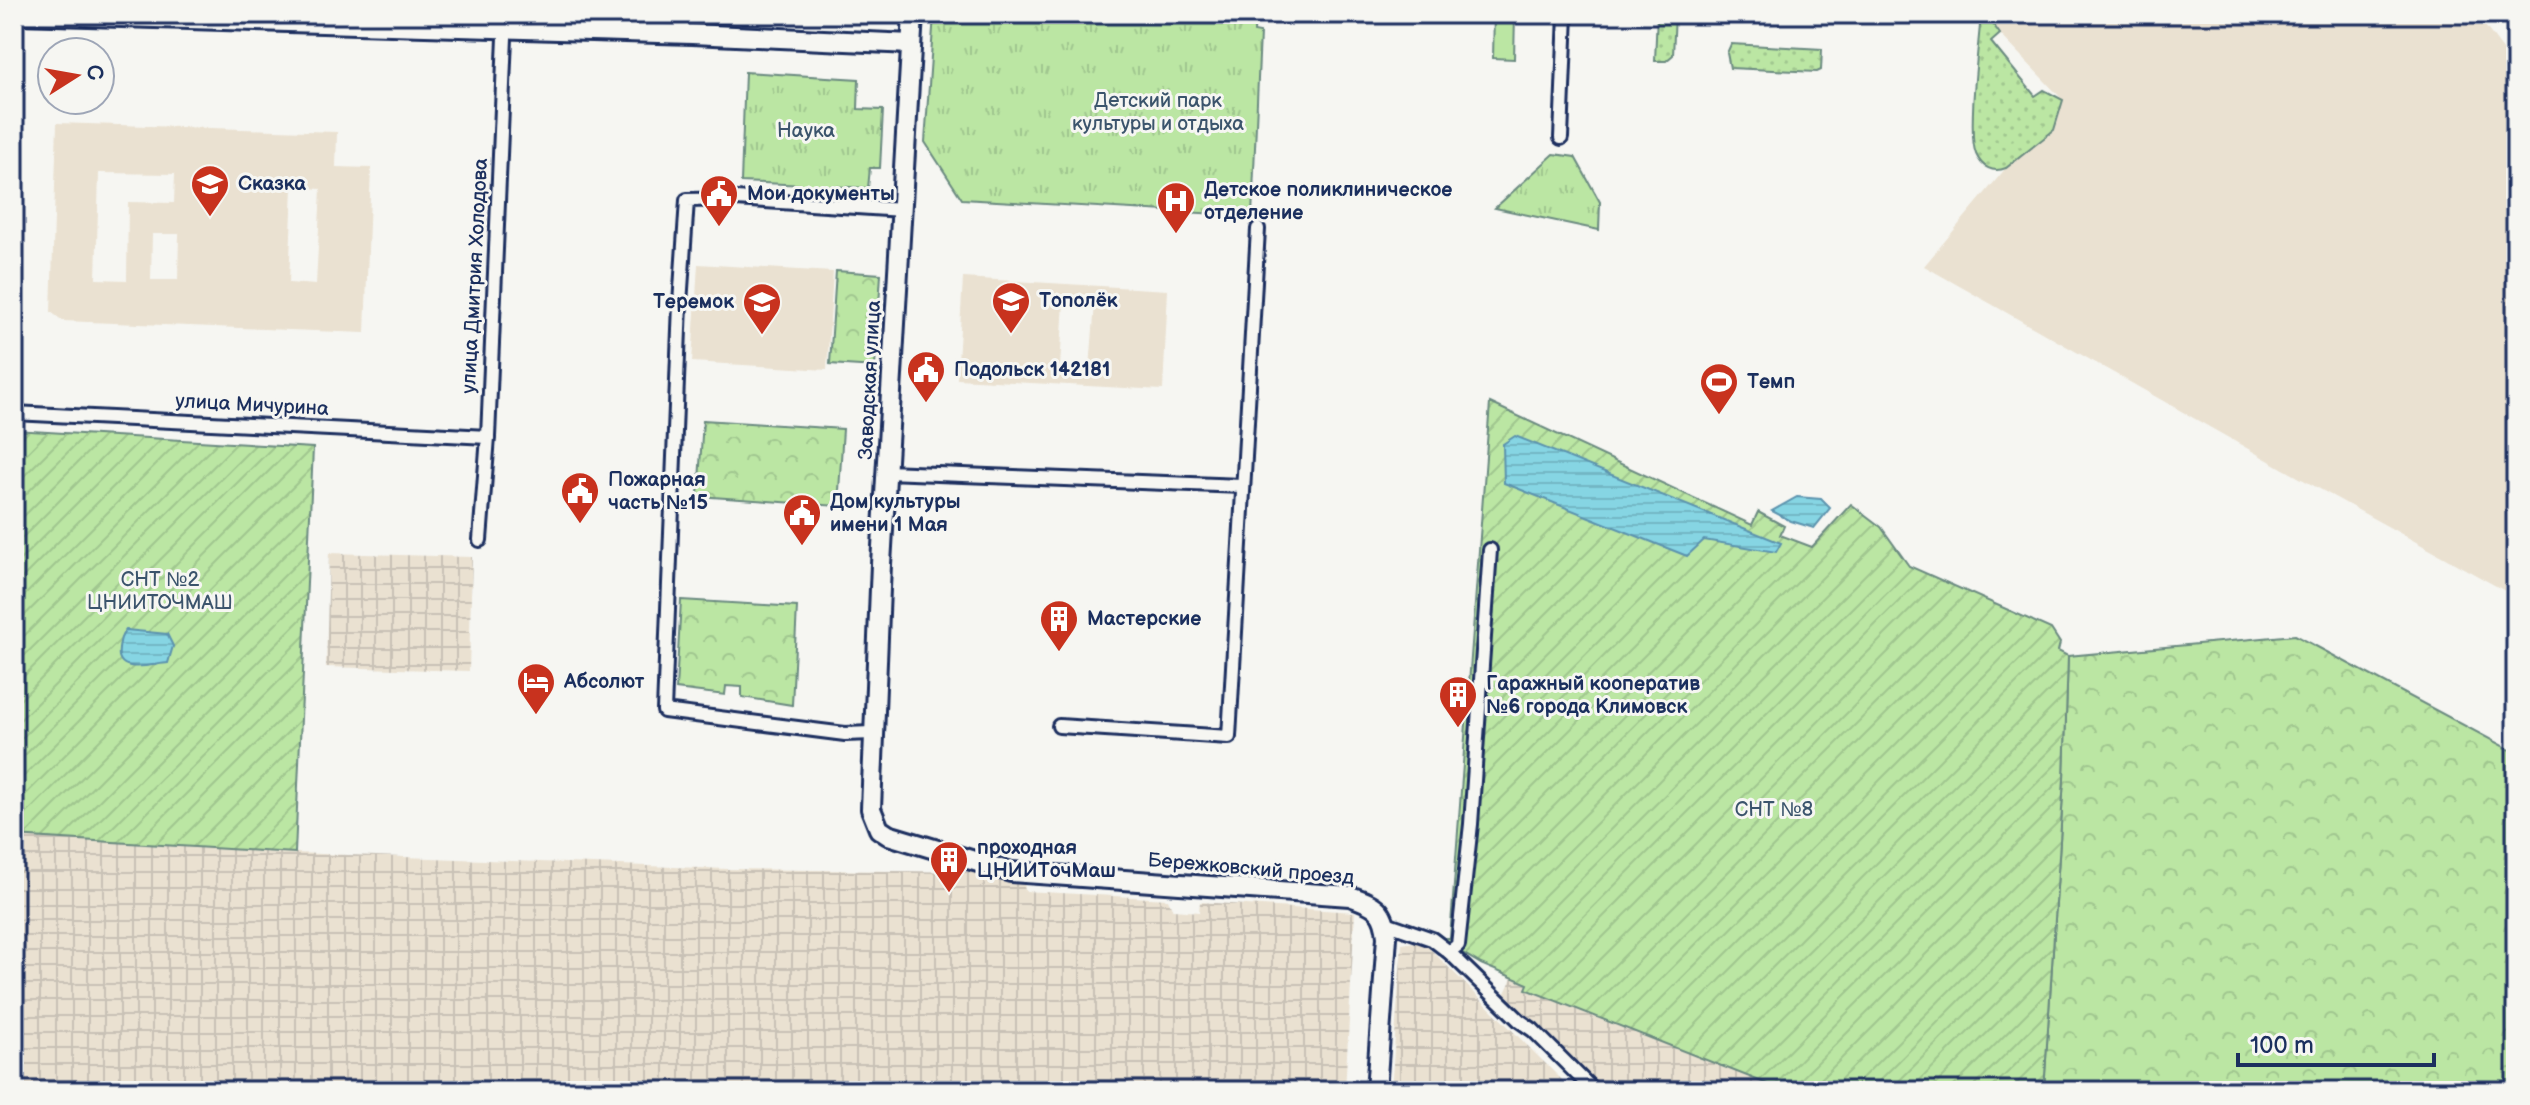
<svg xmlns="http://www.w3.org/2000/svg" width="2530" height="1105" viewBox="0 0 2530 1105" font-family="'Balsamiq Sans',sans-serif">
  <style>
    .built { fill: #eae1d1; fill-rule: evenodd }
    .industrial { fill: url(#industrial-grid) }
    .grass { fill: url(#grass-dots); stroke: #6b8a80; stroke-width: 2 }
    .forest { fill: url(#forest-crowns); stroke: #6b8a80; stroke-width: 2 }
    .park { fill: url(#park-tufts); stroke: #6b8a80; stroke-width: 2 }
    .garden { fill: url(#garden-furrows); stroke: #6b8a80; stroke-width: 2 }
    .pitch { fill: #bbe6a3; stroke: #6b8a80; stroke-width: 2 }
    .water { fill: url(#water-rules); stroke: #5b93ae; stroke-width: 2 }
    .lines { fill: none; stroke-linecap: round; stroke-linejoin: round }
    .street-casing { stroke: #1b2f5e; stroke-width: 18 }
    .secondary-casing { stroke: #1b2f5e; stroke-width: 24 }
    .street { stroke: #f6f6f2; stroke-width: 12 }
    .secondary { stroke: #f6f6f2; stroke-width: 18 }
    .labels { text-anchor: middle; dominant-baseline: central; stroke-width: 6; stroke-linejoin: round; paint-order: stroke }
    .park-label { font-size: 20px; fill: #3b546c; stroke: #f6f6f2 }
    .poi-label { font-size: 20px; font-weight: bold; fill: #1b2f5e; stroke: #f6f6f2; text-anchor: start }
    .street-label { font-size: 20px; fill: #1b2f5e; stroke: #f6f6f2 }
  </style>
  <defs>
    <pattern id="industrial-grid" width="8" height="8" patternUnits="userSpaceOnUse" patternTransform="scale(2)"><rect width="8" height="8" fill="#eae1d1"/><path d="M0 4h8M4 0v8" fill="none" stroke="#c8c1b6"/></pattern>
    <pattern id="grass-dots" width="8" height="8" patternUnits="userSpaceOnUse" patternTransform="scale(2)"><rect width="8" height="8" fill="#bbe6a3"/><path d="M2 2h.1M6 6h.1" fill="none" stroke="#a0c68f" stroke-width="1.8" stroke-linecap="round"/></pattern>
    <pattern id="forest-crowns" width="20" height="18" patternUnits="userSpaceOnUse" patternTransform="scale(2)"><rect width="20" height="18" fill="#bbe6a3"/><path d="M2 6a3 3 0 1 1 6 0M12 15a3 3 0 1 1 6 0" fill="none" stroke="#a0c68f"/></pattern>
    <pattern id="park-tufts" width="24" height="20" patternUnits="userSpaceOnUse" patternTransform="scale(2)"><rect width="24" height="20" fill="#bbe6a3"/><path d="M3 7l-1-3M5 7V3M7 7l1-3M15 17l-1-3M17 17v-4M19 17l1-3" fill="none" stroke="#a0c68f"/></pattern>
    <pattern id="garden-furrows" width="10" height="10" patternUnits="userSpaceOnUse" patternTransform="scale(2)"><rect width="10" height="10" fill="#bbe6a3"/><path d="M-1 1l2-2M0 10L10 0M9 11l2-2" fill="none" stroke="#a0c68f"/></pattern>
    <pattern id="water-rules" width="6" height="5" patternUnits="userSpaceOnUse" patternTransform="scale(2)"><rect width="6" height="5" fill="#86d5e3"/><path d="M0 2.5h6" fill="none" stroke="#73b7c5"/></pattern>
  </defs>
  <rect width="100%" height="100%" fill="#f6f6f2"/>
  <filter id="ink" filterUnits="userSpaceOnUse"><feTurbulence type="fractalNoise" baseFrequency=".0125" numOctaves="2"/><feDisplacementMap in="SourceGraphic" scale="16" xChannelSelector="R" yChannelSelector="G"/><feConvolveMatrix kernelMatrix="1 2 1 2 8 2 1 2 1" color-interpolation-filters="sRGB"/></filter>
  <g filter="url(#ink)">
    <!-- built -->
    <g class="built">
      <polygon points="1993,14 2476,14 2516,67 2516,597 2298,477 1924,266 2006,168 2054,130 2062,99 2000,34 1993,24"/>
      <path d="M57,123L337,132L336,167L371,168L365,333L63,321L51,312ZM99,173L175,174L174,203L128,202L127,280L96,279ZM293,187L321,189L316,285L289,283ZM152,234H179L178,280H151Z"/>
      <polygon points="698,264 833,272 827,370 692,362"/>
      <path d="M963,278L1168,290L1163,390L957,379ZM1064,302L1095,303L1090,368L1060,367Z"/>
    </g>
    <!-- industrial -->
    <g class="industrial">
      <polygon points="329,553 472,557 469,671 326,667"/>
      <polygon points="14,836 295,853 727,869 981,872 982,879 1024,880 1025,891 1168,899 1173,910 1199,912 1200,902 1355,912 1345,1091 14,1091"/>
      <polygon points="1422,941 1550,1068 1573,1091 1391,1091 1402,944"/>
      <polygon points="1512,978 1529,984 1527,990 1785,1091 1602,1091 1504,995"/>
    </g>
    <!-- grass -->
    <g class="grass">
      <polygon points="1657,14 1675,14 1673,55 1666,61 1655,61"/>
      <path d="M1981,14H1993V24L2000,34L1991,42L2035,96L2044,90L2063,100L2054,130L2006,168C1993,173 1982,168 1976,154C1967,133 1979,42 1981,14Z"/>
      <polygon points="1731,44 1822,49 1821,70 1817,72 1730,68 1727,53"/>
    </g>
    <!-- forest -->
    <g class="forest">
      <polygon points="836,271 881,274 875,367 830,364"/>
      <polygon points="703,420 843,429 838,506 698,496"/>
      <polygon points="681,600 797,607 792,705 742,697 742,687 726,686 725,695 676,689"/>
      <polygon points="2295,635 2516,753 2516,1091 2044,1091 2064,778 2068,656"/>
    </g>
    <!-- park -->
    <g class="park">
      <polygon points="934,14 1255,14 1254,32 1260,33 1252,216 962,199 925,142"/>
      <polygon points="745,72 859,79 858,109 883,110 880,168 870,168 868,188 741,182"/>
      <polygon points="1554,154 1575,157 1600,202 1599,230 1495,208"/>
    </g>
    <!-- garden -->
    <g class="garden">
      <polygon points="1490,403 1752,525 1758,512 1784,526 1780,535 1812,547 1851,504 1881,527 1909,566 2051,629 2060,643 2058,651 2068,656 2064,778 2044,1091 1785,1091 1526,989 1528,984 1481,964 1446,943 1445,938 1450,938"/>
      <polygon points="14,430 313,448 295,853 14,836"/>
    </g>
    <!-- pitch -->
    <polygon class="pitch" points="1494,14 1515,14 1514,59 1493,58"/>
    <!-- water -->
    <g class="water">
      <polygon points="1515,436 1781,543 1776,552 1704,540 1687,556 1504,483 1503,444"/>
      <polygon points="1797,497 1821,499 1830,508 1814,528 1791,521 1772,511"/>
      <path d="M126,630L167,634L173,646L168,663C152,664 115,676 119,649C120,641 120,637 126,630Z"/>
    </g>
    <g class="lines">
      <defs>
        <g id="street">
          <polyline points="1561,138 1566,14"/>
          <polyline points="14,413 488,437"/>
          <polyline points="886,472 1242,486"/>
          <polyline points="480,540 488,437 506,14"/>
          <polyline points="1059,726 1229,737 1258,229"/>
          <polyline points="872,733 845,734 664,711 680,304 687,200 736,199 902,210"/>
          <polyline points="1386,923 1432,939 1449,952 1520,1021 1533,1030 1594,1091"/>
          <polyline points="1449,952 1458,945 1471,824 1490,550"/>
        </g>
        <g id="secondary">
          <polyline points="20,14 692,34 911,44"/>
          <path d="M913,14L881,564L871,809L879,829L888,835L1011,872L1350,896C1375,905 1385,909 1387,937L1376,1091"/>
        </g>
      </defs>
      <!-- street casing -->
      <use href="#street" class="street-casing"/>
      <!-- secondary casing -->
      <use href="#secondary" class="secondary-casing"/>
      <!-- street -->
      <use href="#street" class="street"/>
      <!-- secondary -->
      <use href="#secondary" class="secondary"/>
    </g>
  </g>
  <!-- icons -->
  <defs>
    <symbol id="school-pin" viewBox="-11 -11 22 30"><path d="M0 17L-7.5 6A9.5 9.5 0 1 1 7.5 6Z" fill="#c8321e" stroke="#f6f6f2"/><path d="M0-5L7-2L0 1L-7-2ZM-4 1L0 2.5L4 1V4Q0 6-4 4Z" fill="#fff"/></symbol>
    <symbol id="civic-pin" viewBox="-11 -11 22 30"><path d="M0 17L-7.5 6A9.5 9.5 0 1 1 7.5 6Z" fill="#c8321e" stroke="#f6f6f2"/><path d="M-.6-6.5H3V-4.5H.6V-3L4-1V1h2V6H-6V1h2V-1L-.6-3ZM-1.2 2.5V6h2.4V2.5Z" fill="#fff"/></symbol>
    <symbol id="hospital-pin" viewBox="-11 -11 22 30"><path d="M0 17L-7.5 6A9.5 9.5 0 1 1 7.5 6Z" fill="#c8321e" stroke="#f6f6f2"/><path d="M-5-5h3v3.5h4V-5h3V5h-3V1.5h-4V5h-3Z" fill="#fff"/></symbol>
    <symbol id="stadium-pin" viewBox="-11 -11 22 30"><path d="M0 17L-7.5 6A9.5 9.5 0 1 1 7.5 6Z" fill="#c8321e" stroke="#f6f6f2"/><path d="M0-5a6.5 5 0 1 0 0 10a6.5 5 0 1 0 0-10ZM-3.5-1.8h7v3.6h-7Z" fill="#fff"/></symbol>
    <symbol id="building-pin" viewBox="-11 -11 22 30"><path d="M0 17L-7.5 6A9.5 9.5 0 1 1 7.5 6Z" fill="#c8321e" stroke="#f6f6f2"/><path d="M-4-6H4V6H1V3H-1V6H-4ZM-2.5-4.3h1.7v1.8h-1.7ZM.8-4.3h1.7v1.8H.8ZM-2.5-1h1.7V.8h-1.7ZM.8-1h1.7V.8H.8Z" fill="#fff"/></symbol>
    <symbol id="hotel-pin" viewBox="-11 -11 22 30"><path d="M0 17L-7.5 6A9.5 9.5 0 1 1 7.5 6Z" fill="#c8321e" stroke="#f6f6f2"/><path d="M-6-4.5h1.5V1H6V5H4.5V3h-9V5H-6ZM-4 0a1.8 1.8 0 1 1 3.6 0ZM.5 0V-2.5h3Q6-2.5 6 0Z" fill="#fff"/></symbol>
  </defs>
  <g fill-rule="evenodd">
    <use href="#school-pin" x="188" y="162" width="44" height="60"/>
    <use href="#civic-pin" x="697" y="172" width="44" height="60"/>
    <use href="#hospital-pin" x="1154" y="179" width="44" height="60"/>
    <use href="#school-pin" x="989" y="279" width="44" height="60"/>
    <use href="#school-pin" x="740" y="280" width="44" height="60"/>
    <use href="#civic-pin" x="904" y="348" width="44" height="60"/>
    <use href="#stadium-pin" x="1697" y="360" width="44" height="60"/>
    <use href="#civic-pin" x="558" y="469" width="44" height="60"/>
    <use href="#civic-pin" x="780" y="491" width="44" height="60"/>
    <use href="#building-pin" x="1037" y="597" width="44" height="60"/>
    <use href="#hotel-pin" x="514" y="660" width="44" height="60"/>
    <use href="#building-pin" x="1436" y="673" width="44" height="60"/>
    <use href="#building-pin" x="927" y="838" width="44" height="60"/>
  </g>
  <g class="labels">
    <!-- park labels -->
    <g class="park-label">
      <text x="1158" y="101">Детский парк<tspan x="1158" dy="23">культуры и отдыха</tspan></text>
      <text x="806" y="131">Наука</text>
      <text x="160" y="580">СНТ №2<tspan x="160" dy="23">ЦНИИТОЧМАШ</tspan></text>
      <text x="1774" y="810">СНТ №8</text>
    </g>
    <!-- poi labels -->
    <g class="poi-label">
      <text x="238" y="184">Сказка</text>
      <text x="1204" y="190">Детское поликлиническое<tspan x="1204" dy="23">отделение</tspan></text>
      <text x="747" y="194">Мои документы</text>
      <text x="1039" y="301">Тополёк</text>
      <text x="734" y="302" text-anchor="end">Теремок</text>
      <text x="954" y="370">Подольск 142181</text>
      <text x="1747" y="382">Темп</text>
      <text x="608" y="480">Пожарная<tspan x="608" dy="23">часть №15</tspan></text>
      <text x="830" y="502">Дом культуры<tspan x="830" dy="23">имени 1 Мая</tspan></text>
      <text x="1087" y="619">Мастерские</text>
      <text x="564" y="682">Абсолют</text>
      <text x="1486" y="684">Гаражный кооператив<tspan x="1486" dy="23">№6 города Климовск</tspan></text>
      <text x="977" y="848">проходная<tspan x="977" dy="23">ЦНИИТочМаш</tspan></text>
    </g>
    <!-- street labels -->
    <g class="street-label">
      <text transform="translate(475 276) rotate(-87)">улица Дмитрия Холодова</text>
      <text transform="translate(870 380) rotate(-87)">Заводская улица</text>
      <text transform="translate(252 405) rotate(3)">улица Мичурина</text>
      <text transform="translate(1251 869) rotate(5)">Бережковский проезд</text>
    </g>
  </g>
  <!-- margin -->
  <rect width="2530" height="1105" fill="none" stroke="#f6f6f2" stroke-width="48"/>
  <rect x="24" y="24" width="2482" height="1057" fill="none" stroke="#1b2f5e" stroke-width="3" filter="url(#ink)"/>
  <!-- north arrow -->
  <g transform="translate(76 76) rotate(79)"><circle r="38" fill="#f6f6f2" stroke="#9ea6b7" stroke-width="2"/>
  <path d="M0-6L14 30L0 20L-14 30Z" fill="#c8321e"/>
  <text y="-12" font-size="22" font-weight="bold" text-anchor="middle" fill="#1b2f5e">С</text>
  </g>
  <!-- scale -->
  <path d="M2238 1053v12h196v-12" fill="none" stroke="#1b2f5e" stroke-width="4"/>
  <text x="2250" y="1053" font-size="24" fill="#1b2f5e" stroke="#f6f6f2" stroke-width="6" paint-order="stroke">100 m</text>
</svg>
